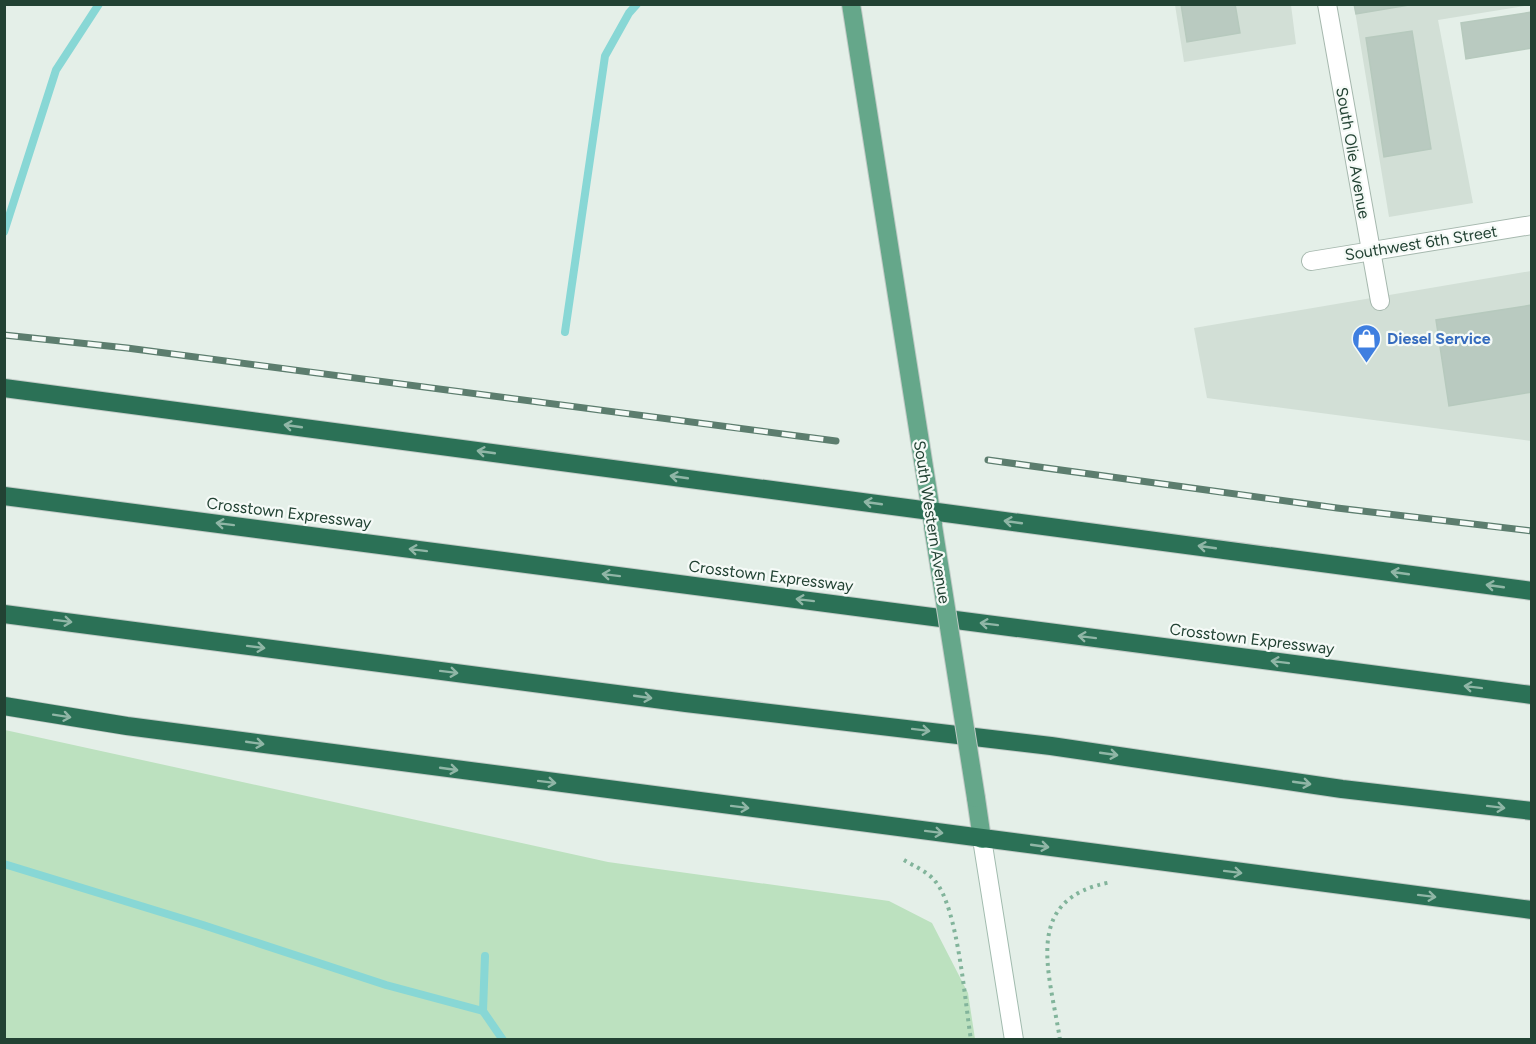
<svg xmlns="http://www.w3.org/2000/svg" width="1536" height="1044" viewBox="0 0 1536 1044" font-family="Figtree,sans-serif">
  <style>
    .built { fill: #d2dfd6 }
    .green { fill: #bce1bf }
    .lines { fill: none; stroke-linecap: round; stroke-linejoin: round }
    .stream { stroke: #88d7d5; stroke-width: 8 }
    .building { fill: #b9cac0; stroke: #b6c9bd; stroke-width: 1.5 }
    .minor-casing { stroke: #a6b8ae; stroke-width: 20 }
    .tertiary-casing { stroke: #a6b8ae; stroke-width: 20 }
    .secondary-casing { stroke: #a1bbae; stroke-width: 20 }
    .primary-casing { stroke: #c1cac6; stroke-width: 20 }
    .motorway-casing { stroke: #c1cac6; stroke-width: 20 }
    .path { stroke: #82b49b; stroke-width: 4; stroke-dasharray: 3 4.5; stroke-linecap: butt }
    .minor { stroke: #fff; stroke-width: 18 }
    .tertiary { stroke: #fff; stroke-width: 18 }
    .secondary { stroke: #fff; stroke-width: 18 }
    .primary { stroke: #65a78a; stroke-width: 18 }
    .motorway { stroke: #2b7156; stroke-width: 18 }
    .rail-casing { stroke: #5c7d6e; stroke-width: 7 }
    .rail { stroke: #f5faf7; stroke-width: 4.5; stroke-dasharray: 14; stroke-linecap: butt }
    .primary-bridge-casing { stroke: #c1cac6; stroke-width: 20; stroke-linecap: butt }
    .primary-bridge { stroke: #65a78a; stroke-width: 18 }
    .oneway { stroke: #90b6a6 }
    .labels { text-anchor: middle; dominant-baseline: central; stroke-width: 4.5; stroke-linejoin: round; paint-order: stroke }
    .street-label { font-size: 16px; fill: #224233; stroke: #f5faf7 }
    .shop-label { font-size: 16px; font-weight: bold; fill: #366cbe; stroke: #f5faf7; text-anchor: start }
  </style>
  <rect width="100%" height="100%" fill="#e4efe8"/>
  <!-- built -->
  <g class="built">
    <polygon points="1175,5 1291,5 1296,44 1184,62"/>
    <polygon points="1354,5 1531,5 1438,20 1473,203 1389,217"/>
    <polygon points="1531,271 1531,441 1207,398 1194,328"/>
  </g>
  <!-- green -->
  <polygon class="green" points="5,730 608,862 889,901 932,923 968,993 975,1039 5,1039"/>
  <g class="lines">
    <!-- stream -->
    <g class="stream">
      <polyline points="4,232 56,70 99,4"/>
      <polyline points="565,332 605,56 629,13 637,4"/>
      <polyline points="4,864 203,925 386,985 483,1011"/>
      <polyline points="485,956 483,1011 503,1040"/>
    </g>
  </g>
  <!-- building -->
  <g class="building">
    <polygon points="1181,4 1235,4 1240,33 1187,42"/>
    <polygon points="1354,4 1415,4 1356,14"/>
    <polygon points="1532,12 1532,48 1466,59 1461,23"/>
    <polygon points="1412,31 1431,149 1384,157 1366,38"/>
    <polygon points="1532,305 1532,392 1449,406 1436,320"/>
  </g>
  <g class="lines">
    <defs>
      <polyline id="minor" points="1327,4 1380,301"/>
      <polyline id="tertiary" points="1311,261 1532,225"/>
      <polyline id="secondary" points="982,839 1014,1040"/>
      <g id="primary">
        <polyline points="851,4 933,524"/>
        <polyline points="976,798 982,839"/>
      </g>
      <g id="motorway">
        <polyline points="4,388 1532,591"/>
        <polyline points="4,496 1532,695"/>
        <polyline points="4,614 686,703 1051,746 1342,789 1532,811"/>
        <polyline points="4,706 127,726 1532,910"/>
      </g>
    </defs>
    <!-- minor casing -->
    <use href="#minor" class="minor-casing"/>
    <!-- tertiary casing -->
    <use href="#tertiary" class="tertiary-casing"/>
    <!-- secondary casing -->
    <use href="#secondary" class="secondary-casing"/>
    <!-- primary casing -->
    <use href="#primary" class="primary-casing"/>
    <!-- motorway casing -->
    <use href="#motorway" class="motorway-casing"/>
    <!-- path -->
    <g class="path">
      <path d="M904,860C914,866 928,872 935,881C958,907 965,1003 971,1040"/>
      <path d="M1060,1040C1050,973 1020,898 1112,882"/>
    </g>
    <!-- minor -->
    <use href="#minor" class="minor"/>
    <!-- tertiary -->
    <use href="#tertiary" class="tertiary"/>
    <!-- secondary -->
    <use href="#secondary" class="secondary"/>
    <!-- primary -->
    <use href="#primary" class="primary"/>
    <!-- motorway -->
    <use href="#motorway" class="motorway"/>
    <defs>
      <g id="rail">
        <polyline points="4,335 127,348 836,441"/>
        <polyline points="988,460 1337,508 1532,531"/>
      </g>
    </defs>
    <!-- rail casing -->
    <use href="#rail" class="rail-casing"/>
    <!-- rail -->
    <use href="#rail" class="rail"/>
    <defs>
      <polyline id="primary-bridge" points="933,526 976,798"/>
    </defs>
    <!-- primary-bridge casing -->
    <use href="#primary-bridge" class="primary-bridge-casing"/>
    <!-- primary-bridge -->
    <use href="#primary-bridge" class="primary-bridge"/>
  </g>
  <!-- one-way arrows -->
  <defs><path id="oneway-shaft" d="M-6 0H5M1.5-3L5.5 0L1.5 3" fill="none" stroke-width="1.6" stroke-linecap="round" stroke-linejoin="round" transform="scale(1.5)"/></defs>
  <g class="oneway">
    <use href="#oneway-shaft" transform="translate(293 426) rotate(-172)"/>
    <use href="#oneway-shaft" transform="translate(486 452) rotate(-172)"/>
    <use href="#oneway-shaft" transform="translate(679 477) rotate(-172)"/>
    <use href="#oneway-shaft" transform="translate(873 503) rotate(-172)"/>
    <use href="#oneway-shaft" transform="translate(1013 522) rotate(-172)"/>
    <use href="#oneway-shaft" transform="translate(225 524) rotate(-173)"/>
    <use href="#oneway-shaft" transform="translate(1207 547) rotate(-172)"/>
    <use href="#oneway-shaft" transform="translate(418 550) rotate(-173)"/>
    <use href="#oneway-shaft" transform="translate(1400 573) rotate(-172)"/>
    <use href="#oneway-shaft" transform="translate(611 575) rotate(-173)"/>
    <use href="#oneway-shaft" transform="translate(1495 586) rotate(-172)"/>
    <use href="#oneway-shaft" transform="translate(805 600) rotate(-173)"/>
    <use href="#oneway-shaft" transform="translate(63 621) rotate(7)"/>
    <use href="#oneway-shaft" transform="translate(989 624) rotate(-173)"/>
    <use href="#oneway-shaft" transform="translate(1087 637) rotate(-173)"/>
    <use href="#oneway-shaft" transform="translate(256 647) rotate(7)"/>
    <use href="#oneway-shaft" transform="translate(1280 662) rotate(-173)"/>
    <use href="#oneway-shaft" transform="translate(449 672) rotate(7)"/>
    <use href="#oneway-shaft" transform="translate(1473 687) rotate(-173)"/>
    <use href="#oneway-shaft" transform="translate(643 697) rotate(8)"/>
    <use href="#oneway-shaft" transform="translate(62 716) rotate(9)"/>
    <use href="#oneway-shaft" transform="translate(921 730) rotate(7)"/>
    <use href="#oneway-shaft" transform="translate(255 743) rotate(8)"/>
    <use href="#oneway-shaft" transform="translate(1109 754) rotate(8)"/>
    <use href="#oneway-shaft" transform="translate(449 769) rotate(8)"/>
    <use href="#oneway-shaft" transform="translate(547 782) rotate(7)"/>
    <use href="#oneway-shaft" transform="translate(1302 783) rotate(8)"/>
    <use href="#oneway-shaft" transform="translate(740 807) rotate(7)"/>
    <use href="#oneway-shaft" transform="translate(1496 807) rotate(7)"/>
    <use href="#oneway-shaft" transform="translate(934 832) rotate(7)"/>
    <use href="#oneway-shaft" transform="translate(1040 846) rotate(8)"/>
    <use href="#oneway-shaft" transform="translate(1233 872) rotate(7)"/>
    <use href="#oneway-shaft" transform="translate(1427 896) rotate(7)"/>
  </g>
  <!-- icons -->
  <defs>
    <symbol id="shop-pin" viewBox="-11 -11 22 30"><path d="M0 17L-7.5 6A9.5 9.5 0 1 1 7.5 6Z" fill="#3f7fe0" stroke="#f5faf7"/><path d="M-5-2.5h2.3a2.7 3.5 0 0 1 5.4 0H5L5.5 6h-11ZM-1.5-2.5h3a1.5 2.3 0 0 0-3 0Z" fill="#fff"/></symbol>
  </defs>
  <g fill-rule="evenodd">
    <use href="#shop-pin" x="1350" y="322" width="33" height="45"/>
  </g>
  <g class="labels">
    <!-- street labels -->
    <g class="street-label">
      <text transform="translate(1353 153) rotate(80)">South Olie Avenue</text>
      <text transform="translate(1421 243) rotate(-9)">Southwest 6th Street</text>
      <text transform="translate(289 513) rotate(7)">Crosstown Expressway</text>
      <text transform="translate(932 522) rotate(81)">South Western Avenue</text>
      <text transform="translate(771 576) rotate(7)">Crosstown Expressway</text>
      <text transform="translate(1252 639) rotate(7)">Crosstown Expressway</text>
    </g>
    <!-- shop labels -->
    <g class="shop-label">
      <text x="1387" y="338">Diesel Service</text>
    </g>
  </g>
  <!-- border -->
  <rect width="1536" height="1044" fill="none" stroke="#224233" stroke-width="12"/>
</svg>
